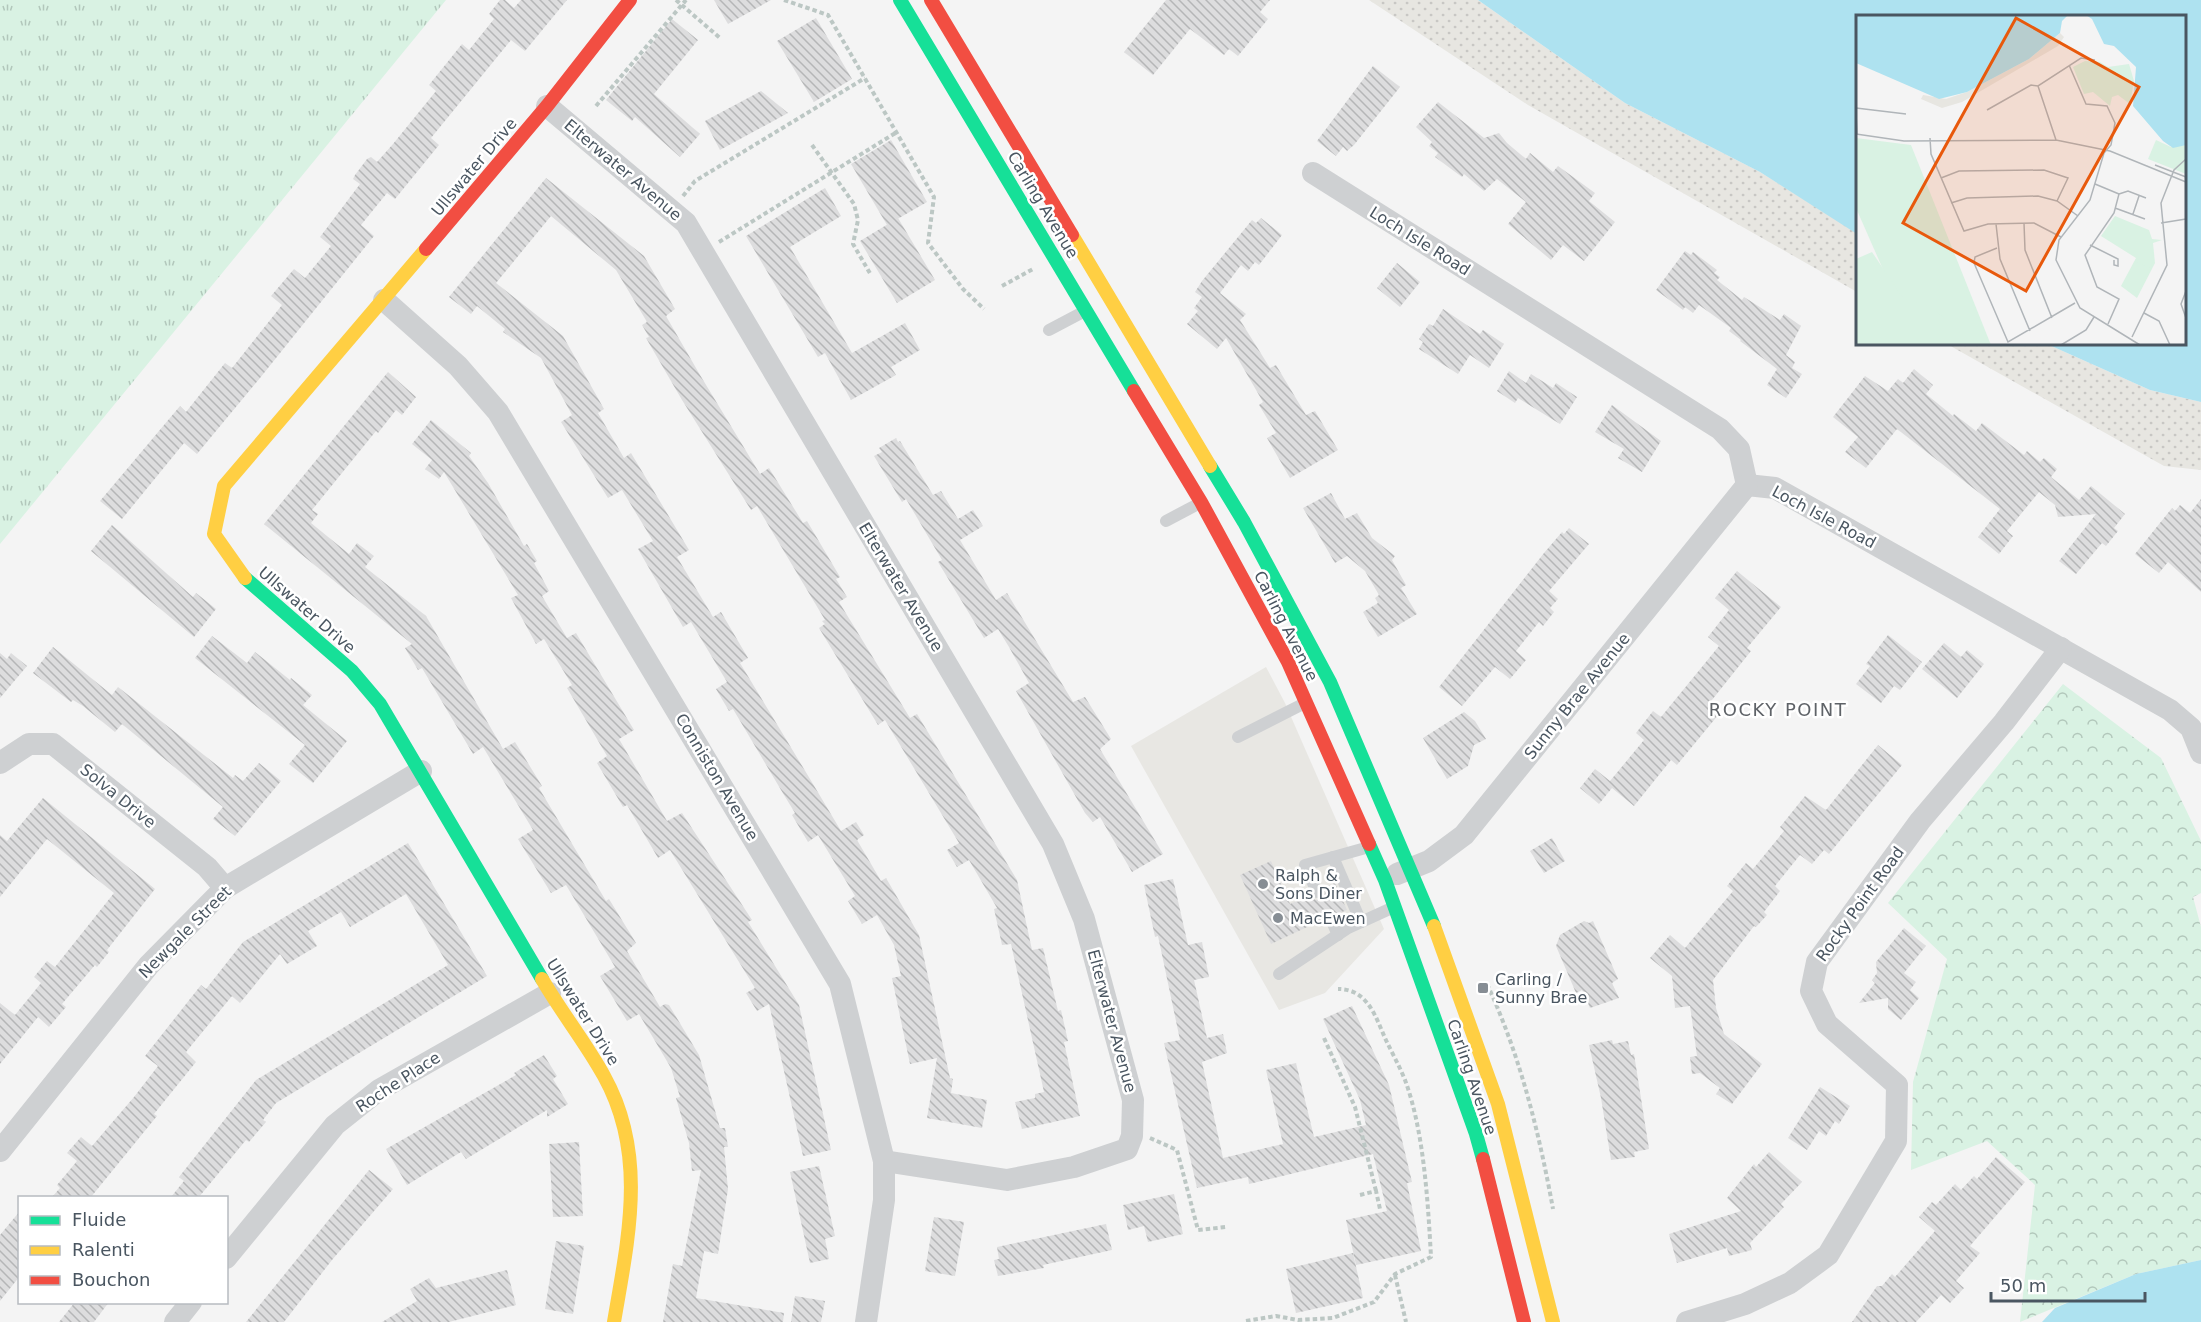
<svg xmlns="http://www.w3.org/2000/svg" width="2201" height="1322" viewBox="0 0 2201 1322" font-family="'DejaVu Sans',sans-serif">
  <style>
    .commercial { fill: #e8e7e3 }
    .grass { fill: url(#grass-tufts) }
    .forest { fill: url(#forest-crowns) }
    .sand { fill: url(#sand-dots) }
    .water { fill: #aee2f0 }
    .building { fill: url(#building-back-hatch) }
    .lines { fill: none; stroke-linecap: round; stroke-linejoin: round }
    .path { stroke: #bcc7c4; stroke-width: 4; stroke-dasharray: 4.5 3; stroke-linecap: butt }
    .lane { stroke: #ced0d2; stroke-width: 12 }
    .street { stroke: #ced0d2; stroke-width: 22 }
    .fast { stroke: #16e098; stroke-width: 14 }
    .slow { stroke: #ffcf43; stroke-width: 14 }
    .jam { stroke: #f24e42; stroke-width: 14 }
    .poi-dot { fill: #868d94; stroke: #fff; stroke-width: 2 }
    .labels { text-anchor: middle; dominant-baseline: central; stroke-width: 5; stroke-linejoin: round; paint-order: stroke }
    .street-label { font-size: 16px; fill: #4a5661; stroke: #fff }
    .poi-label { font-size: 16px; fill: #4a5661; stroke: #fff; text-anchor: start }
    .neighbourhood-label { font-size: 18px; letter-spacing: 1.5px; fill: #5f6368; stroke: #fff }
    .inset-road { fill: none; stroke: #b0b5b9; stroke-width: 1.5 }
    .view { fill: #e8590c; fill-opacity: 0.15; stroke: #e8590c; stroke-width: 3 }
    .inset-edge { fill: none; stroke: #4a5661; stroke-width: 3 }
  </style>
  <defs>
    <pattern id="grass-tufts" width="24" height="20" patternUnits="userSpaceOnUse" patternTransform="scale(1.5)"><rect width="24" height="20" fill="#d9f2e3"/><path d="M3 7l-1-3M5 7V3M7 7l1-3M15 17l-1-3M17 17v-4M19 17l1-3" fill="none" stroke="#b2c7bb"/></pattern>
    <pattern id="forest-crowns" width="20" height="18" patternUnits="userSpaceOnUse" patternTransform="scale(1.5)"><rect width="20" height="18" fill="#d9f2e3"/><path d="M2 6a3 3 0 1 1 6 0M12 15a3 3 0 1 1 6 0" fill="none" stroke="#b2c7bb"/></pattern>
    <pattern id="sand-dots" width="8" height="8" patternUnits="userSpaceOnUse" patternTransform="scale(1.5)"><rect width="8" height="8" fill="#e7e6e1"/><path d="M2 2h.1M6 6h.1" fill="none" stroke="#c8c7c4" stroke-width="1.8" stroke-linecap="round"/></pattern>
    <pattern id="building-back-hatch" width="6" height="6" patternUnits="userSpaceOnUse" patternTransform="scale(1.5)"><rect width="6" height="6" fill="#ddddde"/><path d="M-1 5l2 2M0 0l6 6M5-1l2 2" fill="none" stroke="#b5b6b7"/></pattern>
  </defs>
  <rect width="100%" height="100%" fill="#f4f4f4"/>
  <!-- commercial -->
  <polygon class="commercial" points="1266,667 1285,703 1384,929 1325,993 1279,1010 1131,746"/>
  <!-- grass -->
  <polygon class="grass" points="0,0 446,0 0,544"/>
  <!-- forest -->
  <polygon class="forest" points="2063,684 2161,758 2201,841 2201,893 2193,897 2201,927 2201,1260 2136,1274 2020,1322 2035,1185 1987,1141 1911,1170 1913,1082 1947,959 1888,903"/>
  <!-- sand -->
  <g class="sand">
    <polygon points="1369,0 1478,0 1625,103 1760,172 1851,229 1857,234 1857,292 1528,105"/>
    <polygon points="1947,344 2047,344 2150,390 2201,402 2201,470 2164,466"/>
  </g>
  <!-- water -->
  <g class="water">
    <polygon points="1478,0 2201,0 2201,402 2150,390 2047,344 2184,344 2184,16 1858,16 1857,234 1760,172 1625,103"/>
    <polygon points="2201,1260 2201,1322 2042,1322 2055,1308 2136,1274"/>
  </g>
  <!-- building -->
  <g class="building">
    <polygon points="500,0 505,0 514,8 521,0 567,0 525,51 511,40 431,138 439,145 395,199 387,193 361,225 374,236 260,378 197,454 184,443 122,519 100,501 180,406 186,412 225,363 232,368 282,305 271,296 294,269 305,278 331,246 320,237 360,184 353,179 355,175 367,159 371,157 377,162 393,144 436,91 429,85 462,44 469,50 494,19 489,14"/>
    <polygon points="714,0 771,0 728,24"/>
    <polygon points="1166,0 1270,0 1260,12 1268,19 1238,56 1229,49 1224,55 1190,29 1153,75 1124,52"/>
    <polygon points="816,18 852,79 814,102 777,41"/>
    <polygon points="672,19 698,40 654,94 700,134 680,157 635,117 632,121 606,100"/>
    <polygon points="1373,66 1400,87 1354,145 1347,151 1343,147 1336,156 1317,141"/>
    <polygon points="761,91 788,113 720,150 705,121"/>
    <polygon points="1438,102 1484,138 1499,133 1507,143 1526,159 1530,153 1553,172 1558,166 1595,193 1589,201 1615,222 1584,261 1563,245 1551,260 1508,224 1526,202 1497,179 1484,191 1464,174 1462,177 1435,157 1438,153 1429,146 1432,142 1416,127"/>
    <polygon points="891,140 927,202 887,225 851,164"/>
    <polygon points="546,178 644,256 675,309 666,316 700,375 760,474 769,468 803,523 807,521 840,577 836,579 847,597 839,602 910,718 917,714 1017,880 1032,950 1043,948 1058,1011 1061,1010 1068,1041 1064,1042 1080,1116 1022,1129 1015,1102 1035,1098 1035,1094 1044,1092 1011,944 1002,945 994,909 997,908 969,860 957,867 947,850 959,843 885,720 878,725 819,628 825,624 822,621 825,620 757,506 751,510 682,400 646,338 649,337 642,325 647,322 616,270 551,216 496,283 563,336 604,409 598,413 624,458 631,453 689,550 677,557 713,617 721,612 748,658 740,663 810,779 841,831 856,822 864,835 857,840 881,881 886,878 919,935 950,1078 953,1079 951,1093 987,1100 982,1128 927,1118 937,1058 910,1064 892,978 901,976 894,945 877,915 862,924 848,901 855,896 818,835 808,842 792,815 795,813 784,795 733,709 729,711 716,689 727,682 691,622 683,627 638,549 653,541 622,490 608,498 561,422 572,415 541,358 503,332 505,329 477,306 471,314 449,297"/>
    <polygon points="825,188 841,216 790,247 852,353 905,323 920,350 891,367 896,375 851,400 825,353 818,357 746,236"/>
    <polygon points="898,218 935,280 897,303 860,241"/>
    <polygon points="1261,218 1282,235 1259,265 1255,262 1248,271 1241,265 1220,293 1246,314 1240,320 1270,368 1276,365 1306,415 1315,411 1338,450 1290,478 1267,438 1276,433 1259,405 1263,402 1226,338 1217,349 1187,324 1198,311 1194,308 1202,297 1195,292 1202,281 1252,220 1256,223"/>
    <polygon points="1685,251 1691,255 1693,252 1717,270 1714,273 1720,277 1717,280 1742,300 1744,297 1780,320 1784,314 1801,326 1786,355 1795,362 1792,368 1802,374 1786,398 1767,385 1777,369 1740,341 1741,340 1729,331 1731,328 1699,305 1693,313 1685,307 1683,310 1656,290"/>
    <polygon points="1397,263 1420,282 1400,307 1377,288"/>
    <polygon points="1443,309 1480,334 1483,330 1504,344 1489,368 1470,355 1458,374 1419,349 1423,342 1419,339 1429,324 1433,326"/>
    <polygon points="1914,369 1933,385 1926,394 1953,416 1954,414 1976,431 1982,423 2024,455 2027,451 2040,462 2044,458 2057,469 2051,477 2079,500 2091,486 2125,514 2114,528 2118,531 2106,546 2102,543 2076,574 2059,561 2096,514 2058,517 2055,505 2039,492 2007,531 2013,536 1999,554 1978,537 2000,509 1897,429 1866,468 1845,452 1858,437 1833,417 1865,376 1888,391 1898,379 1903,383"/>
    <polygon points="1509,371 1526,383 1531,374 1553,388 1556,383 1577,397 1560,424 1518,398 1515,403 1497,391"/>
    <polygon points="388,372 416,397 402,415 396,410 378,433 376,431 312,510 318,514 311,523 349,554 357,543 374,556 365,567 426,616 503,749 515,742 542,786 539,788 606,901 609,899 636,943 627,951 660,1007 665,1004 669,1005 699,1055 720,1128 725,1128 728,1147 724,1147 728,1189 718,1254 704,1251 696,1298 784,1313 783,1322 663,1322 673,1264 682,1266 701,1170 692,1171 689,1143 676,1098 680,1097 671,1068 639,1014 627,1021 600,976 615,967 566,885 551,893 518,839 533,830 483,747 473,754 422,668 418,670 405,648 412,644 264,524"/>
    <polygon points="1612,405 1661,441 1642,472 1618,458 1624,449 1595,432"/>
    <polygon points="431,420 471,453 469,456 488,483 524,546 527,544 537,561 534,563 549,591 542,596 567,638 576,633 634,730 619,739 667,821 682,813 752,920 748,922 799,1005 831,1150 803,1156 769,1004 757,1011 746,993 755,988 670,850 658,858 627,805 623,807 597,763 607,756 567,688 572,685 544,639 536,644 511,598 518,595 444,472 439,479 425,469 432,460 412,444"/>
    <polygon points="896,438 898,442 900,441 933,495 941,491 958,519 973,510 983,526 960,540 996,600 1007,593 1073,702 1085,697 1111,739 1100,749 1163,854 1132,872 1100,817 1093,822 1085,813 1016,691 1029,683 1009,647 998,629 984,638 938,562 942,560 906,499 902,502 874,456 882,452 879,448"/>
    <polygon points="1331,493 1345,519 1357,513 1372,538 1395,556 1392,560 1406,585 1401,588 1417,614 1378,637 1363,612 1378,603 1375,598 1379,595 1365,571 1347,556 1335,563 1303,508"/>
    <polygon points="2201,499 2201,592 2168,562 2159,573 2135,554 2172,508 2175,511 2180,505 2190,513"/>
    <polygon points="112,525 193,597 196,593 216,609 194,637 91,551"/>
    <polygon points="1569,528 1589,544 1549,591 1558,599 1550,608 1554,612 1543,626 1539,622 1516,651 1526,660 1510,679 1495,667 1462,706 1439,687 1544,553 1562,532 1564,534"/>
    <polygon points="1737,571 1781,607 1747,648 1751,651 1708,705 1719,714 1677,765 1671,760 1634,806 1612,788 1599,804 1580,788 1595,769 1610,781 1644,740 1636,733 1653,711 1661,717 1719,646 1708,637 1729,610 1715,598"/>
    <polygon points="1888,635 1922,662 1900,690 1894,686 1881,703 1856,684 1870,666 1866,664"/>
    <polygon points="212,636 247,663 255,652 290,680 291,678 312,695 303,705 347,741 313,783 289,764 305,745 195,658"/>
    <polygon points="1944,643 1961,657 1967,650 1984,664 1957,698 1922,669"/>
    <polygon points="53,647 112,695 118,687 233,778 235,775 243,781 259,763 281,781 235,836 213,819 223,807 122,724 115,732 83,706 73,700 71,702 33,673"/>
    <polygon points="0,653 7,659 11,653 27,666 0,698"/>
    <polygon points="1464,712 1475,721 1486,739 1474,745 1468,766 1447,779 1423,738"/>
    <polygon points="1878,745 1902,765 1829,854 1824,850 1812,864 1800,855 1775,886 1780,891 1764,912 1767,915 1756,927 1754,926 1713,980 1716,1008 1724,1034 1762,1064 1732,1104 1716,1094 1720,1088 1700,1073 1692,1074 1690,1057 1697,1056 1690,1006 1675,1008 1672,976 1650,958 1670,935 1685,948 1733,891 1727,886 1746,863 1753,869 1784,831 1780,827 1805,796 1826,810"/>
    <polygon points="43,798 155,889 107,950 109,952 97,967 95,965 62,1004 66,1007 49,1027 38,1017 0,1064 0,1003 15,1015 41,983 34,977 47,961 55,967 114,893 47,839 0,897 0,835 7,841"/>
    <polygon points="1552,838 1565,861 1544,873 1530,851"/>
    <polygon points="408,843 487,976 276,1103 263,1120 266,1122 249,1142 246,1140 199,1197 171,1197 184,1181 179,1177 256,1080 448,965 406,894 350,927 341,912 308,931 317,946 287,964 280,954 240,1003 232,996 186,1052 196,1062 154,1114 157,1116 91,1197 52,1197 60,1188 57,1185 77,1161 67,1153 81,1137 92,1146 134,1097 158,1066 145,1056 201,985 206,989 243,942"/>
    <polygon points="1271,861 1290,904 1309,895 1316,900 1321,899 1325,893 1324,888 1335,883 1347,910 1337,914 1331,909 1326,910 1322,920 1271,944 1240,875"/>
    <polygon points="1173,879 1188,945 1202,942 1209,977 1194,980 1207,1038 1223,1034 1227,1053 1202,1062 1223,1158 1283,1144 1266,1070 1296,1063 1314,1137 1366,1125 1360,1100 1323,1019 1352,1006 1389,1085 1412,1182 1407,1183 1421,1251 1356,1265 1346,1220 1387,1211 1373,1154 1249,1184 1248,1177 1197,1188 1164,1043 1180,1040 1158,936 1155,937 1144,885"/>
    <polygon points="1584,921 1589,923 1593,921 1618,979 1612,983 1619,998 1590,1008 1582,990 1576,993 1556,946 1560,935"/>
    <polygon points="1904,928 1926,946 1904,973 1916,982 1910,990 1919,998 1901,1020 1888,1009 1888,998 1859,1003 1875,983 1872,980 1877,973 1876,962"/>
    <polygon points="1612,1040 1613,1044 1628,1041 1631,1055 1634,1054 1649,1149 1634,1152 1635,1157 1611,1160 1601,1098 1589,1045"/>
    <polygon points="544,1055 557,1076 553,1079 568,1104 547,1117 547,1110 466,1159 461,1152 407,1185 386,1149 516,1075 514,1073"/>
    <polygon points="1820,1087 1850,1106 1839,1124 1835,1121 1826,1136 1819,1131 1807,1150 1788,1138"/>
    <polygon points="579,1142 583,1216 553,1217 549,1144"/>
    <polygon points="1769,1152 1802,1182 1781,1204 1784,1207 1750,1243 1752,1250 1729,1256 1727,1248 1677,1263 1669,1234 1741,1211 1727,1198 1754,1164 1756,1167"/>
    <polygon points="1996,1157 2025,1182 1970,1246 1980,1253 1956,1281 1964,1288 1950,1303 1941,1295 1916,1322 1852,1322 1877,1286 1882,1286 1892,1274 1895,1277 1935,1231 1919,1217 1932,1202 1936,1205 1955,1184 1961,1190 1974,1176 1977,1179"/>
    <polygon points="819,1166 835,1236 825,1239 829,1259 810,1263 790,1172"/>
    <polygon points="369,1170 393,1189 332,1260 284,1322 246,1322"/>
    <polygon points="1174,1194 1183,1234 1148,1242 1144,1226 1128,1230 1123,1205"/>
    <polygon points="20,1211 20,1276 0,1301 0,1235"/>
    <polygon points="934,1217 964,1222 955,1276 925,1271"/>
    <polygon points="1106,1224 1112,1250 1043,1265 1044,1268 998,1276 994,1260 999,1259 997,1247"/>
    <polygon points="556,1241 584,1246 573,1314 545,1309"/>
    <polygon points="1353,1253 1363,1298 1296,1313 1286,1269"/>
    <polygon points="507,1270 516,1305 449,1322 382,1322 417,1301 410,1289 429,1278 436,1288"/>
    <polygon points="795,1296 825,1301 821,1322 791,1322"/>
    <polygon points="75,1302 109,1302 94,1322 59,1322"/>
  </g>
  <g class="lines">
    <!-- path -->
    <g class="path">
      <polyline points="676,0 720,38"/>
      <polyline points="784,0 828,15 934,197 928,243 963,289 984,309"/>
      <polyline points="596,106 686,0"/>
      <polyline points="812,145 854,204 858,220 853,244 871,275"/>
      <polyline points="683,196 695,181 865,78"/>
      <polyline points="719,242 897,132"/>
      <polyline points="1002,286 1033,269"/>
      <path d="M1487,984C1520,1055 1539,1132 1553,1209"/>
      <polyline points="1324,1038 1355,1107 1376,1191"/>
      <polyline points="1150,1138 1177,1150 1198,1230 1226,1227"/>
      <polyline points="1360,1195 1376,1191 1380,1209"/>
      <polyline points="1395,1275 1406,1322"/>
      <path d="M1246,1321L1276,1316L1298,1320L1333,1318L1374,1302L1395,1274L1431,1257C1428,1203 1424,1131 1405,1080C1399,1065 1391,1051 1385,1038C1375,1015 1367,989 1338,989"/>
    </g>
    <!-- lane -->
    <g class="lane">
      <polyline points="1049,330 1085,311"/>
      <polyline points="1166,521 1200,503"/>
      <polyline points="1238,737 1305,703"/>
      <polyline points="1333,857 1361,922"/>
      <polyline points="1317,892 1305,865 1369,847"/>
      <polyline points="1330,917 1338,935"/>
      <polyline points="1279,974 1348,928 1394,907"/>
    </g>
    <!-- street -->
    <g class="street">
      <polyline points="547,106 686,223 1053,844 1084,919 1133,1100 1132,1136 1127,1149 1074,1167 1007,1180 884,1161"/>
      <polyline points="1313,173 1720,429 1739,449 1747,485"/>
      <polyline points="384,300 458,366 498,412 840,984 884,1161 884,1200 866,1322"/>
      <polyline points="1747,485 1775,488 2170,710 2191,728 2201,753"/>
      <polyline points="0,763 29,744 53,744 207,867 225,888"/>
      <polyline points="1397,874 1429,861 1464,835 1747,485"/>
      <polyline points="0,1151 149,965 225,888 421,771"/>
      <polyline points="226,1258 335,1125 379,1090 550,993"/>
      <polyline points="175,1322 191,1302"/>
      <polyline points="1687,1322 1745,1304 1790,1283 1828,1255 1896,1141 1897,1085 1827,1024 1811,991 1817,962 1920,821 2004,722 2061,648"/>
    </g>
    <!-- fast -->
    <g class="fast">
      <polyline points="900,0 1134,391"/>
      <polyline points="1210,466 1244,522 1330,682 1434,926"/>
      <polyline points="245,578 352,671 380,704 542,979"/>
      <polyline points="1369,844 1385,880 1476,1134 1483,1159"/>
    </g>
    <!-- slow -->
    <g class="slow">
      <polyline points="1072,235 1210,466"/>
      <polyline points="245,578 214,534 224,486 426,249"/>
      <polyline points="1434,926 1498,1104 1553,1322"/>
      <path d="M542,979C561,1012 586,1043 604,1076C648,1155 628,1239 614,1322"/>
    </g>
    <!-- jam -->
    <g class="jam">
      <polyline points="931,0 1072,235"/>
      <polyline points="426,249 547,106 630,0"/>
      <polyline points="1134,391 1201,502 1288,662 1369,844"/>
      <polyline points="1483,1159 1524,1322"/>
    </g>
  </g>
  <!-- markers -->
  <g class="poi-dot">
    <circle cx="1263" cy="884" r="6"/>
    <circle cx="1278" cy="918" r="6"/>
    <rect x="1477" y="982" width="12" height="12" rx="3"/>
  </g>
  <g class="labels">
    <!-- street labels -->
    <g class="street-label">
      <text transform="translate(474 167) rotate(-50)">Ullswater Drive</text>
      <text transform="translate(623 170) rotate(40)">Elterwater Avenue</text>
      <text transform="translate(1043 205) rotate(59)">Carling Avenue</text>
      <text transform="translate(1420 241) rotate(32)">Loch Isle Road</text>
      <text transform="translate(1824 517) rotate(28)">Loch Isle Road</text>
      <text transform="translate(901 587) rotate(59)">Elterwater Avenue</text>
      <text transform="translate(307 610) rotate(41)">Ullswater Drive</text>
      <text transform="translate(1286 626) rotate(63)">Carling Avenue</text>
      <text transform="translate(1577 696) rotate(-51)">Sunny Brae Avenue</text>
      <text transform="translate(717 777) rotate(59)">Conniston Avenue</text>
      <text transform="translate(118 796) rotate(39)">Solva Drive</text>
      <text transform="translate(1860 904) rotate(-54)">Rocky Point Road</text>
      <text transform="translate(185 932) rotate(-45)">Newgale Street</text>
      <text transform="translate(583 1012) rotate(58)">Ullswater Drive</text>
      <text transform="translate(1112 1021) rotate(75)">Elterwater Avenue</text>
      <text transform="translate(1472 1077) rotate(71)">Carling Avenue</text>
      <text transform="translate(398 1082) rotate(-33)">Roche Place</text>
    </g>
    <!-- poi labels -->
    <g class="poi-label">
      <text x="1275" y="875">Ralph &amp;<tspan x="1275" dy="18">Sons Diner</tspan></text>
      <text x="1290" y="918">MacEwen</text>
      <text x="1495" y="979">Carling /<tspan x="1495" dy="18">Sunny Brae</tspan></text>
    </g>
    <!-- neighbourhood labels -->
    <g class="neighbourhood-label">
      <text x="1778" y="709">ROCKY POINT</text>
    </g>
  </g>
  <!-- overview -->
  <g transform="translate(1856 15)">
    <rect width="330" height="330" fill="#f4f4f4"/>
    <path d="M0,123L55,130L135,330H80L33,268L0,193Z" fill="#d9f2e3"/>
    <path d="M229,46L244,47L252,52L273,49L278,66L274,89L262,80L256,82L254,91L237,77L228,79L217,52ZM16,237L47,283L77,292L92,308L94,330H0V244Z" fill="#d9f2e3"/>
    <path d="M204,18L208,22L202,31L106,87L86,93L65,84L67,80L90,84L111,77L173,44Z" fill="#e7e6e1"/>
    <path d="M300,125L315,132L330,128V159L292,144ZM259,201L293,215L296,224L306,225L297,228L299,248L281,283L265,271L280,243L245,221Z" fill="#d9f2e3"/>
    <path d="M280,247L294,253L281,278L268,271Z" fill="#d9f2e3"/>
    <path d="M0,0H212L206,6L204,18L173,44L111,77L83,84L0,48ZM230,0H330V130L317,133L307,126L277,91L280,52L258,31L248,29L236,4Z" fill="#aee2f0"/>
    <path class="inset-road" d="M213,50L230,89L251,91L259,108L255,130L248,138L234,185L203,225L200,245L224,293L284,330M182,71L200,125M0,93L50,99M131,95L175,70L182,71L225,43L239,45M0,98L1,119M0,119L48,126L200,125L254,136L330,167M74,123L75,139L108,216L132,209L178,208L205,222M299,150L330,162M85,163L103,156L188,155L212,163L201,186M239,169L263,179L258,198L229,240L241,272L263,284L252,309M263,179L272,176L290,183M95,188L111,183L182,181L201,186L222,201M259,193L289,204M277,199L283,181M168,208L169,235L196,303M305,208L330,204M140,209L144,244L174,316M234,230L262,244V251L258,250V245M141,233L119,242L118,248L152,327L219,288M330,276L325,289L330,303M288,298L303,306L314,330M276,322L311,250L305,188L318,155L330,144M205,330L230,315L238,302"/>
    <path class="view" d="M160,3L283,72L170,276L47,208Z"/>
    <rect width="330" height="330" class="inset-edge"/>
  </g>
  <!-- legend -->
  <rect x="18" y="1196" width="210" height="108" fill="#ffffff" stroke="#b7bbc0" stroke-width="1.5"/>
  <rect x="30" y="1216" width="30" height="9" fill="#16e098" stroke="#b7bbc0" stroke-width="1.5"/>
  <text x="72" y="1226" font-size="18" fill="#4a5661">Fluide</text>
  <rect x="30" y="1246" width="30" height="9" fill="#ffcf43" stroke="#b7bbc0" stroke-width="1.5"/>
  <text x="72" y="1256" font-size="18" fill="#4a5661">Ralenti</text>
  <rect x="30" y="1276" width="30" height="9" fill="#f24e42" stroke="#b7bbc0" stroke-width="1.5"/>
  <text x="72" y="1286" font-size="18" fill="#4a5661">Bouchon</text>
  <!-- scale -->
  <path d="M1991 1292v9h154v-9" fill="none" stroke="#4a5661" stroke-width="3"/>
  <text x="2000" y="1292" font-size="18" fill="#4a5661" stroke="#ffffff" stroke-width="4.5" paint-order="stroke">50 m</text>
</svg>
